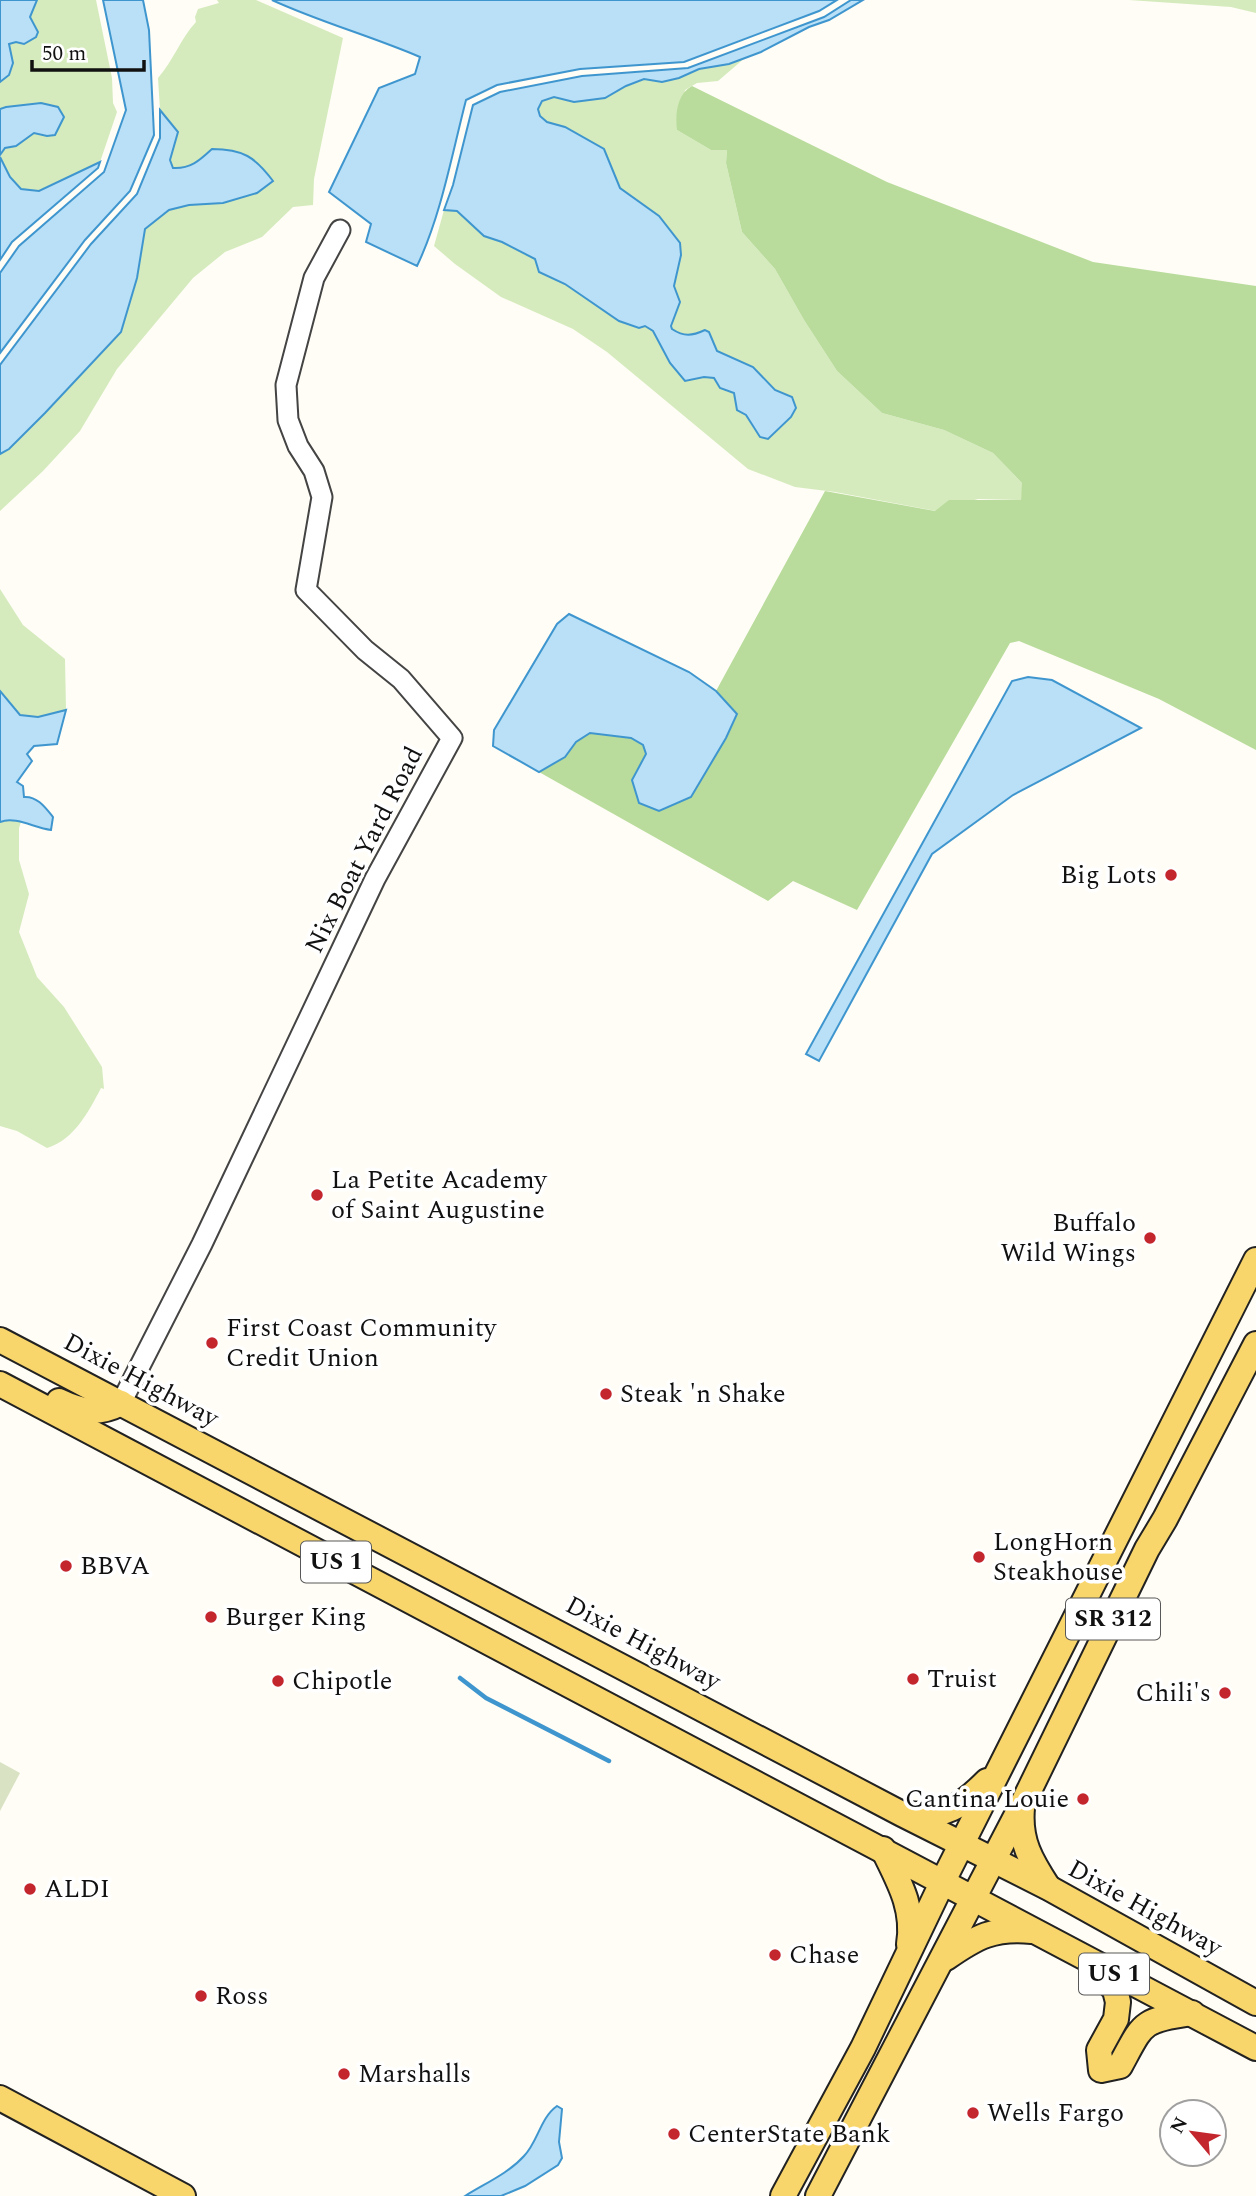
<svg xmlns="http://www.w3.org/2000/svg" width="1256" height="2196" viewBox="0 0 1256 2196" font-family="Spectral,serif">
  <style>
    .green { fill: #d5ebbd }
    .forest { fill: #b9dc9c }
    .cemetery { fill: #d9e3c4 }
    .water { fill: #b9e0f7; stroke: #3f96cf; stroke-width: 2 }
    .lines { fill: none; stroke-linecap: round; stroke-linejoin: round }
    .stream { stroke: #3f96cf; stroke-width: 4.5 }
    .minor-casing { stroke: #444; stroke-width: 23 }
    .major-casing { stroke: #222; stroke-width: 28 }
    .minor { stroke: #fff; stroke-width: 19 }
    .major { stroke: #f9d66b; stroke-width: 24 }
    .poi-dot { fill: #c4262e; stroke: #fff; stroke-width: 2.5 }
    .labels { text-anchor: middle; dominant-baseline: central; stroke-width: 7; stroke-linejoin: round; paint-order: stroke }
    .shield { fill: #fff; stroke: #585858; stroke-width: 2 }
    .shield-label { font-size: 24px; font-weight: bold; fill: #111 }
    .street-label { font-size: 26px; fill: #111; stroke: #fff }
    .poi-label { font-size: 26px; fill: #111; stroke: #fff; text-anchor: start }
  </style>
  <rect width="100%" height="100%" fill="#fffdf5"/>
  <!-- green -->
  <g class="green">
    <path d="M37,0H96L112,78L113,103L117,112L100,162L39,191L21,189L10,177L0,157L5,148L16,146L34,132L47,136L6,107L0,109V82C15,69 10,61 9,44L38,32L30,17Z"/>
    <path d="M217,0H256L343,38L314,179L313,205L293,207L262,237L225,252L193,278L117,369L80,431L43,471L0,511V454L9,449L45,413L121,332L137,278L145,229L169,210L189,205L223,203L257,193L212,149C200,161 191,169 173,168L170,160L178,132L160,110L158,78C174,60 180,39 196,22L195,17L198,9L219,3Z"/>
    <polygon points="1129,0 1256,0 1256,13 1231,7"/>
    <path d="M746,57L718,81L697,83L685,90L677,130L711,150H727L726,163L742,232L775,269L804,320L837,371L882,413L944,430L993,453L1023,484L1021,500L978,499L936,511L835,492L795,487L748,469L607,352L573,329L501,297L455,264L434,246L444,210L457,211L484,236L502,242L535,259L539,272L565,284L619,321L645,326L653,331L670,363L685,380L704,377L714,378L734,393L737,410L746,415L754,429L776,432L783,423L791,417L775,390L753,367L717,351L705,330C692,336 684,337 672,329L674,286L681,255L680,243L659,216L620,188L604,149L565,127L547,122L540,116L538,109L542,101L554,97L574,102L605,98L626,86L645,79L662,82L679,78L699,69L729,64Z"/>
    <polygon points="0,589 23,625 65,659 66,710 37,717 20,715 0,691"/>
    <path d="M9,818L21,822L19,828V860L29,894L19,932L37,977L64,1007L102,1067L104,1089L101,1088C89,1111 74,1140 47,1148L17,1131L0,1126V822Z"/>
  </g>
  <!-- forest -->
  <path class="forest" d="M692,86L887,182L1093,262L1256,286V750L1159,699L1019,641L1010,643L857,910L793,881L768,901L539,772L565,757L576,742L590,733L631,738L643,745L646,754L632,780L691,797L726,738L737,714L716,691L825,491L935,511L949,500H1021L1022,483L993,453L944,430L882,413L837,371L804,320L775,269L742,232L726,163L727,150H711L677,130C675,114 677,94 692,86Z"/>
  <!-- cemetery -->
  <polygon class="cemetery" points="0,1762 20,1773 0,1811"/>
  <!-- water -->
  <g class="water">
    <polygon points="0,0 37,0 30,17 38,32 36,37 24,44 16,42 9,44 13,63 9,75 0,82"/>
    <polygon points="103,0 143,0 149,30 154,135 130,191 85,240 0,353 0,273 19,246 104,172 126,110"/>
    <path d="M272,0H837L819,11L684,62L580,69L497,85L466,100C452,154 441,216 417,266L366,242L371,224L329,192L379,88L415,74L420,57C371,36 320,22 272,0Z"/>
    <path d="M851,0H863L829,20L809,27L761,52L729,64L699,69L679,78L662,82L644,79L626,86L605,98L574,102L554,97L542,101L538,109L540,116L547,122L565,127L604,149L620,188L659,216L680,243L681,255L674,286L680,302L671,326L672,329C684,337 692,336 705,330L709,332L717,351L753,367L775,390L792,397L796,408L791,417L768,439L760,437L746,415L737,410L734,393L720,388L714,378L704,377L685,381L670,363L653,331L645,326L639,328L619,321L565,284L539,272L535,259L502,242L484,236L457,211L444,210L453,185L473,105L500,92L582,76L688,68L824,17Z"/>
    <polygon points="41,103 58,107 64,117 55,135 47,136 34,133 16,146 5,148 0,155 0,109 6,107"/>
    <path d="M160,110L178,132L170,160L173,168C191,169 200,160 212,149C243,149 255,157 273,181L257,193L223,203L189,205L169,210L145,229L137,278L121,332L45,413L9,449L0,454V365L91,244L137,194L160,138Z"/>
    <polygon points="0,157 10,177 21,189 39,191 100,162 98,168 12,242 0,260"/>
    <polygon points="569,614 689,672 716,691 737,714 726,738 691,797 659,811 639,803 632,780 646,754 643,745 631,738 590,733 576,742 565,757 539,772 493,746 494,730 557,624"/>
    <polygon points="1028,677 1052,680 1141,728 1013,795 932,854 819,1061 806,1054 1012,681"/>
    <path d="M0,691L20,715L38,717L66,710L57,744L34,746L27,754L32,761L17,782L23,786L24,797C37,796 45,807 53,817L51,830C34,828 16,816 0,822Z"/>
    <path d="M557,2106L562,2109L559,2142L562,2158L558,2165L525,2186L501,2196H465C484,2184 509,2173 524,2156C538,2142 540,2118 557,2106Z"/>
  </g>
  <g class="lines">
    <!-- stream -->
    <polyline class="stream" points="460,1678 486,1698 609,1761"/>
    <defs>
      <polyline id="minor" points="121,1403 202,1244 375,879 452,738 401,679 365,650 306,590 322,497 314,471 298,446 288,420 286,385 314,278 340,230"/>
      <g id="major">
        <polyline points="0,1340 902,1814 1049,1888 1256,2003"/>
        <polyline points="0,1384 1256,2048"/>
        <path d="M59,1401C82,1412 98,1415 121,1403"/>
        <path d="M1022,1808C1019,1841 1031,1861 1048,1887"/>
        <path d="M908,1814C945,1818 962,1806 987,1781"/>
        <path d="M883,1849C898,1880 915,1908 909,1944"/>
        <path d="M946,1958C976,1937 994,1927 1032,1931"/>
        <path d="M1095,1968L1115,1990L1118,2002L1116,2019L1099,2050L1101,2070L1120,2066C1144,2022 1140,2021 1192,2013"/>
        <polyline points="0,2098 183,2196"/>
        <polyline points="783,2196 863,2048 943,1881 1256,1260"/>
        <polyline points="818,2196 1023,1803 1147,1549 1165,1519 1256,1344"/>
      </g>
    </defs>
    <!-- minor casing -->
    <use href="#minor" class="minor-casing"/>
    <!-- major casing -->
    <use href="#major" class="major-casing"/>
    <!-- minor -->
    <use href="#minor" class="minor"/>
    <!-- major -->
    <use href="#major" class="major"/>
  </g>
  <!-- markers -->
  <g class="poi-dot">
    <circle cx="1171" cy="875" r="7"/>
    <circle cx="317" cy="1195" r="7"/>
    <circle cx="1150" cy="1238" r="7"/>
    <circle cx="212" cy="1343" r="7"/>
    <circle cx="606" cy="1394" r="7"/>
    <circle cx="979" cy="1557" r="7"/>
    <circle cx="66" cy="1566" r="7"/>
    <circle cx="211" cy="1617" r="7"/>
    <circle cx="913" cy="1679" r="7"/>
    <circle cx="278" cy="1681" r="7"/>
    <circle cx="1225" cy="1693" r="7"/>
    <circle cx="1083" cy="1799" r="7"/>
    <circle cx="30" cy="1889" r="7"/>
    <circle cx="775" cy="1955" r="7"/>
    <circle cx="201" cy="1996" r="7"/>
    <circle cx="344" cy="2074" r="7"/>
    <circle cx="973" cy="2113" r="7"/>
    <circle cx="674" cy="2134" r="7"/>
  </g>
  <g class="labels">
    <!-- shield labels -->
    <g class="shield">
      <rect x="301" y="1541.5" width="70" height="41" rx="5"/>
      <rect x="1066" y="1598.5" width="94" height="41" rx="5"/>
      <rect x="1079" y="1953.5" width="70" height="41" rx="5"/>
    </g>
    <g class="shield-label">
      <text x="336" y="1562">US 1</text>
      <text x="1113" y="1619">SR 312</text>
      <text x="1114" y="1974">US 1</text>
    </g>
    <!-- street labels -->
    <g class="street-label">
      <text transform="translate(364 850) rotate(-63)">Nix Boat Yard Road</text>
      <text transform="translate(141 1380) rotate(28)">Dixie Highway</text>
      <text transform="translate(643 1643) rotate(28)">Dixie Highway</text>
      <text transform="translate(1145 1908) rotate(29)">Dixie Highway</text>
    </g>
    <!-- poi labels -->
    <g class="poi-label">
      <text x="1157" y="875" text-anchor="end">Big Lots</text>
      <text x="331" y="1180">La Petite Academy<tspan x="331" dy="30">of Saint Augustine</tspan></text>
      <text x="1136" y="1223" text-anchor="end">Buffalo<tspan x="1136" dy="30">Wild Wings</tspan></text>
      <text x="226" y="1328">First Coast Community<tspan x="226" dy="30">Credit Union</tspan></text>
      <text x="620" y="1394">Steak 'n Shake</text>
      <text x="993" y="1542">LongHorn<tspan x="993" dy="30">Steakhouse</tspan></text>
      <text x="80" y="1566">BBVA</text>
      <text x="225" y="1617">Burger King</text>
      <text x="927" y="1679">Truist</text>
      <text x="292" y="1681">Chipotle</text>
      <text x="1211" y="1693" text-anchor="end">Chili's</text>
      <text x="1069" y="1799" text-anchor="end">Cantina Louie</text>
      <text x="44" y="1889">ALDI</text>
      <text x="789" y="1955">Chase</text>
      <text x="215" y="1996">Ross</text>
      <text x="358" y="2074">Marshalls</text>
      <text x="987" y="2113">Wells Fargo</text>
      <text x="688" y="2134">CenterState Bank</text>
    </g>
  </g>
  <!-- north arrow -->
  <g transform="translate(1193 2133) rotate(299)"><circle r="33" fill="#ffffff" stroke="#a0a0a0" stroke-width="2"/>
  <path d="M0-5L12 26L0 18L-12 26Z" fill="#c4262e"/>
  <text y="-10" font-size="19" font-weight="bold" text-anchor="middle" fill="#111111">N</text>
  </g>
  <!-- scale -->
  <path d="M32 60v10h112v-10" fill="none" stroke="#111111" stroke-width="3.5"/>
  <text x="42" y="60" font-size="21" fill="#111111" stroke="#ffffff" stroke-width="5" paint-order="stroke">50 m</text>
</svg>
